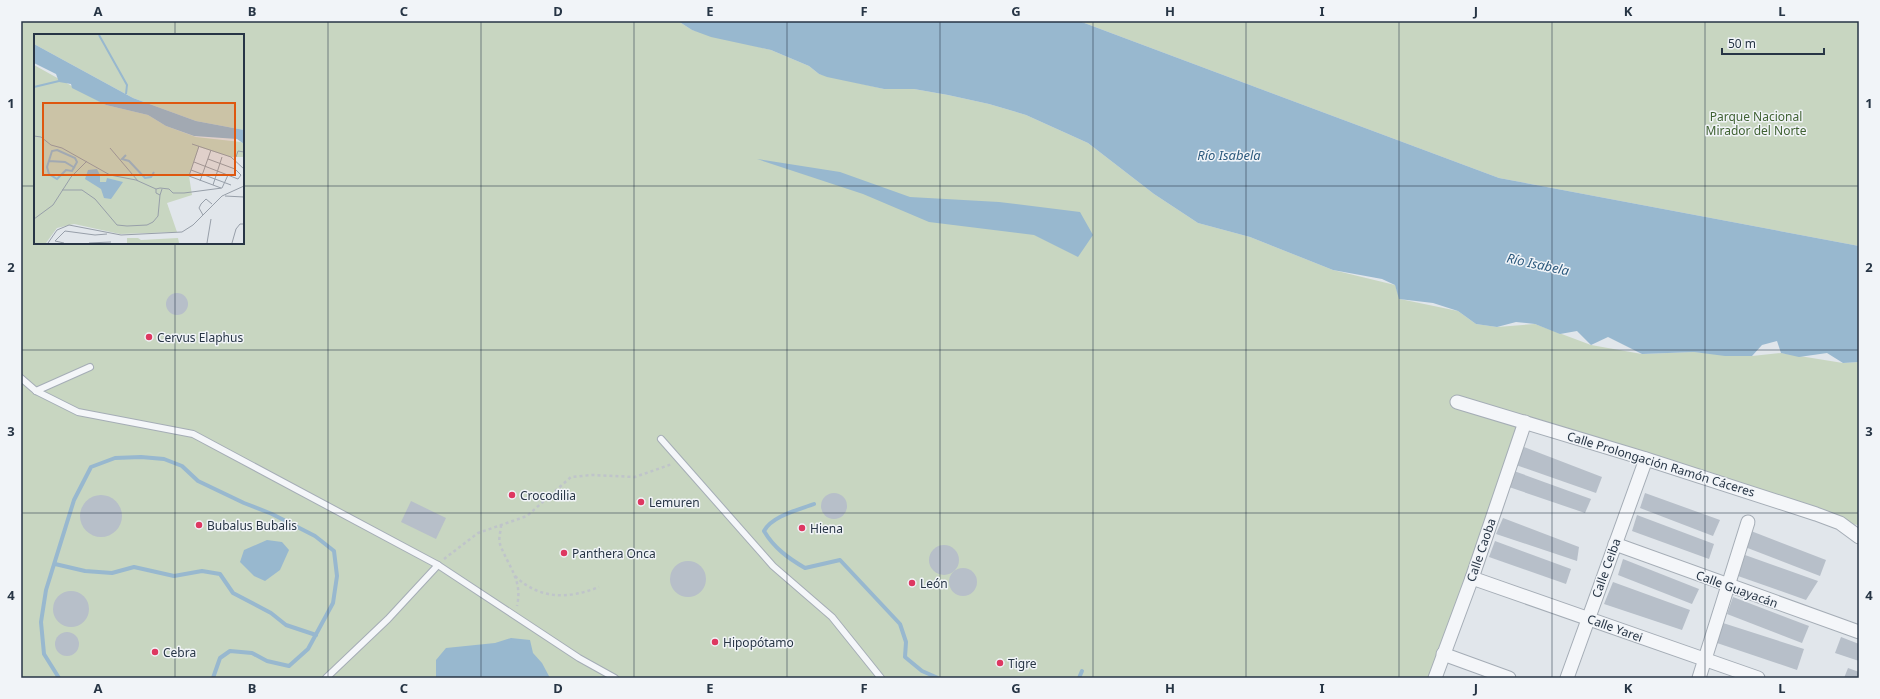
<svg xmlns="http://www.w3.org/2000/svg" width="1880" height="699" viewBox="0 0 1880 699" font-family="'Noto Sans',sans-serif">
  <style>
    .green { fill: #c8d6c1; fill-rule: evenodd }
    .water { fill: #98b8cf }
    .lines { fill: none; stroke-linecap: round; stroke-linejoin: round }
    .stream { stroke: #98b8cf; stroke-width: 4 }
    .building { fill: #b7bfc9 }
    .service-casing { stroke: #a5adb6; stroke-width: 8 }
    .minor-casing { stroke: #a5adb6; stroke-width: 15 }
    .path { stroke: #bfc4ca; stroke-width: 2.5; stroke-dasharray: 3 3; stroke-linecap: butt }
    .service { stroke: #f4f6f9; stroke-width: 6 }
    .minor { stroke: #f4f6f9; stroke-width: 13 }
    .grid { fill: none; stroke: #273545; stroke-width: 1; stroke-opacity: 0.55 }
    .poi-dot { fill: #de3861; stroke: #f1f4f8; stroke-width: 1.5 }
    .labels { text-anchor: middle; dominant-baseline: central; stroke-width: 3; stroke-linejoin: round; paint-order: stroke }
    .park-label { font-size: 12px; fill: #406233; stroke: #f1f4f8 }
    .poi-label { font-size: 12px; fill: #273545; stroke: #f1f4f8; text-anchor: start }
    .street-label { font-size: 12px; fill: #273545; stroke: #f1f4f8 }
    .water-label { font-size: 13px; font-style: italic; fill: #2c597d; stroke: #f1f4f8 }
    .inset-river { fill: none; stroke: #98b8cf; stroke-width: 2 }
    .inset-road { fill: none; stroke: #979fa9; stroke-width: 1 }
    .view { fill: #de570f; fill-opacity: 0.15; stroke: #de570f; stroke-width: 2 }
    .inset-edge { fill: none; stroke: #273545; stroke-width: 2 }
    .neatline { fill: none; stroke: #273545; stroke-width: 1.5 }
    .grid-label { font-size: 13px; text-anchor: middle; font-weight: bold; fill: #273545 }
  </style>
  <rect width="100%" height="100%" fill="#e1e6eb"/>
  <!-- green -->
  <g class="green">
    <path d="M21,21H678L692,30L771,50L809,66L819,74L884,89H914L948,95L989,104L1026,115L1088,143L1154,194L1198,223L1250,237L1333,270L1395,285L1400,299L1458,311L1476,324L1497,327L1535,324L1591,345L1642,354L1694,352L1752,356L1781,353L1843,363L1859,362V525L1840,523L1525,422L1439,678H21ZM35,35H243V243H35Z"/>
    <polygon points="1079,21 1859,21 1859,246 1499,178"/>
  </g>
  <!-- water -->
  <g class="water">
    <polygon points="678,21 1079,21 1499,178 1859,246 1859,362 1843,363 1827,353 1799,357 1781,353 1777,341 1762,345 1752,356 1725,356 1694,352 1642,354 1608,337 1591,345 1577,331 1560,334 1535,324 1516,322 1497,327 1476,324 1458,311 1433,303 1399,299 1395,285 1382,279 1333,270 1250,237 1198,223 1154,194 1088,143 1026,115 989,104 948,95 914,89 884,89 827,77 819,74 809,66 771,50 711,37 692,30"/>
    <polygon points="757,159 840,172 910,197 999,202 1080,212 1093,235 1078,257 1034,235 929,222 863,194"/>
    <polygon points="267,540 282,542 289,550 280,570 265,581 254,576 240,562 244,550"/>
    <polygon points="511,638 530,640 533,653 542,663 550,678 436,678 436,660 446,648 495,643"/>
  </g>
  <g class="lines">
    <!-- stream -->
    <g class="stream">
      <path d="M814,504C798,510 772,516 764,531C774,548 788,558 805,568L840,560L900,624L906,642L905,657L922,671L938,678"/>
      <polyline points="55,564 85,571 112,573 134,567 174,576 202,571 220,574 233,593 271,613 286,625 316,635"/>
      <polyline points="59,678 44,654 41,622 46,590 74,500 91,467 115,458 141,457 164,459 182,466 198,481 244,503 272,514 315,536 334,551 337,576 333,603 308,649 289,666 267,661 252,653 230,651 220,658 213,678"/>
      <polyline points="1079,678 1082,671"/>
    </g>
  </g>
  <!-- building -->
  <g class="building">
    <circle cx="177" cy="304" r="11"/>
    <polygon points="1524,447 1602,477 1596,493 1516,465"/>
    <polygon points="1514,471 1591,499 1585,513 1509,487"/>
    <circle cx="834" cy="506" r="13"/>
    <polygon points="1645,493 1720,520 1713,536 1640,508"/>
    <circle cx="101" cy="516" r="21"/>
    <polygon points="411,501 446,518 436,539 401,522"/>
    <polygon points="1637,515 1714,544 1709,559 1632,531"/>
    <polygon points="1503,518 1579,547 1577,561 1496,534"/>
    <polygon points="1751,531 1826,560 1820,576 1745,547"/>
    <polygon points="1495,541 1571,569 1566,584 1489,557"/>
    <circle cx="944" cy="560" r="15"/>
    <polygon points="1745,555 1818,581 1806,600 1738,576"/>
    <polygon points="1623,559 1699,589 1692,604 1618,575"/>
    <circle cx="688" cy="579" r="18"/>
    <circle cx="963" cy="582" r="14"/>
    <polygon points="1613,582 1690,610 1682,630 1604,604"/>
    <circle cx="71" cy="609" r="18"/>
    <polygon points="1733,597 1809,626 1802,643 1727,614"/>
    <polygon points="1723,623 1804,649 1797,670 1717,643"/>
    <circle cx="67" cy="644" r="12"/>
    <polygon points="1841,637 1859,644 1859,661 1835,653"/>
    <polygon points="1848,668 1859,672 1859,678 1844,678"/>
  </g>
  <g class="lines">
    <defs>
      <g id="service">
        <polyline points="21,378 36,391 78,412 193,434 438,565 579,658 615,678"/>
        <polyline points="36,391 90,367"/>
        <polyline points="661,439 773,566 832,617 881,678"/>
        <polyline points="326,678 388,619 438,565"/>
      </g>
      <g id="minor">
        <polyline points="1457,402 1646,459 1816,514 1840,523 1859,537"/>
        <polyline points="1615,544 1859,632"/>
        <polyline points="1472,578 1758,678"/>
        <polyline points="1443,654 1509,678"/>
        <polyline points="1435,678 1472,578 1525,422"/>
        <polyline points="1567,678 1646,459"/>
        <polyline points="1699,678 1748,522"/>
      </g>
    </defs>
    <!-- service casing -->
    <use href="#service" class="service-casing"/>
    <!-- minor casing -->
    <use href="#minor" class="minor-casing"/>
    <!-- path -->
    <g class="path">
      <path d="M501,525C501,531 498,539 500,544C508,567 523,579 517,606"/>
      <polyline points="444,559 478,533 527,516 571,477 592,475 635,477 672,464"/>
      <path d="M515,576C540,600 569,599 599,587"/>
    </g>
    <!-- service -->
    <use href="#service" class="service"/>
    <!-- minor -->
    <use href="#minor" class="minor"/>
  </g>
  <!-- grid -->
  <path class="grid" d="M175,21V35M328,21V678M481,21V678M634,21V678M787,21V678M940,21V678M1093,21V678M1246,21V678M1399,21V678M1552,21V678M1705,21V678M21,186H35M243,186H1859M175,243V678M21,350H1859M21,513H1859"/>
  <!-- markers -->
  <g class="poi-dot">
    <circle cx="149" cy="337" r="4"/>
    <circle cx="512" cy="495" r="4"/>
    <circle cx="641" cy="502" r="4"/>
    <circle cx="199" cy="525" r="4"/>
    <circle cx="802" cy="528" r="4"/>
    <circle cx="564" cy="553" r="4"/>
    <circle cx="912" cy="583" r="4"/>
    <circle cx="715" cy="642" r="4"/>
    <circle cx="155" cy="652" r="4"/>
    <circle cx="1000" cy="663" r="4"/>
  </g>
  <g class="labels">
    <!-- park labels -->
    <g class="park-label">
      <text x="1756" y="116">Parque Nacional<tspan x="1756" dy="14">Mirador del Norte</tspan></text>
    </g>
    <!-- poi labels -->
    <g class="poi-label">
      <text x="157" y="337">Cervus Elaphus</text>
      <text x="520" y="495">Crocodilia</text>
      <text x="649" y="502">Lemuren</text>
      <text x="207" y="525">Bubalus Bubalis</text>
      <text x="810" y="528">Hiena</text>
      <text x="572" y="553">Panthera Onca</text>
      <text x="920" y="583">León</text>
      <text x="723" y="642">Hipopótamo</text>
      <text x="163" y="652">Cebra</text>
      <text x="1008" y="663">Tigre</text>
    </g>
    <!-- street labels -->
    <g class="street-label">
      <text transform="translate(1661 464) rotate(17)">Calle Prolongación Ramón Cáceres</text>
      <text transform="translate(1481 550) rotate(-71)">Calle Caoba</text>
      <text transform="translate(1606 568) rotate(-70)">Calle Ceiba</text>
      <text transform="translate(1737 589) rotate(20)">Calle Guayacán</text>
      <text transform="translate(1615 628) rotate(20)">Calle Yarei</text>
    </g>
    <!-- water labels -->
    <g class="water-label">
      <text x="1229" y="155">Río Isabela</text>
      <text transform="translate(1538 264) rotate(12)">Río Isabela</text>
    </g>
  </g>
  <!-- overview -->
  <g transform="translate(34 34)">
    <rect width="210" height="210" fill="#e1e6eb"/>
    <path d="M0,1H210V96L162,87L99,64L0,10ZM0,31L72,71L114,81L132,92L162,103L207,108L210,110V123H197L165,113L155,142L158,161L133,169L143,198L86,200L40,190L23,194L12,209H0ZM93,204H104L107,206L144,204L145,209H93Z" fill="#c8d6c1"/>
    <path d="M0,10L99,64L162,87L210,96V110L203,105L160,102L132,92L114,81L72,71L38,54L37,50L25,48L22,40L0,29ZM63,135L66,141V148H72L73,144L89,148L77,165L70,164L67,155L51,145L54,136Z" fill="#98b8cf"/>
    <path class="inset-river" d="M65,1L93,51L92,60M0,53L25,47M23,116L41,124L43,128L38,137L32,136L23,145L15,140L13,133L18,117ZM92,121L88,125L95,127L111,144L117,143L120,138M15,127L31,128L41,134"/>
    <path class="inset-road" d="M0,102L7,103L17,111L28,114L76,141L102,146L122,155M158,110L197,123L210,135M165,112L155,142L187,154M76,114L104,147M202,123L204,117L210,118M160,128L204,145L207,141L201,135L174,125M157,136L197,151M166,147L177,116M179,151L188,123M128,155L126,161L122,159V155L126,154L135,155L139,159H150L188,154L194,141M28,156H48L61,165L83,191L93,192L113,191L119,188L124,182L126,161M191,162L210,163M169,181L165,174L167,170L172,165L178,170M0,185L19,171L37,143L53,127M14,209L23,196L35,191L87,201L148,198L159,191L188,162L210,152M30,209L21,207L31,197L61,201L73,200M55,209L77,208M173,209L177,185M198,209L202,195L206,190H210"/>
    <path class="view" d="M9,69H201V141H9Z"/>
    <rect width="210" height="210" class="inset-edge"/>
  </g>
  <!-- border -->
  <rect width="1880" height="699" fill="none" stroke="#f1f4f8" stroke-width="44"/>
  <!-- scale -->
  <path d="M1722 48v6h102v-6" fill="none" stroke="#273545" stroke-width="2"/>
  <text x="1728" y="48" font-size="12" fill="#273545" stroke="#f1f4f8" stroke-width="3" paint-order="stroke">50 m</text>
  <rect x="22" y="22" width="1836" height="655" class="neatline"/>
  <g class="grid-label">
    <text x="98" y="16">A</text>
    <text x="252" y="16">B</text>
    <text x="404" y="16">C</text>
    <text x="558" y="16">D</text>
    <text x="710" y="16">E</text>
    <text x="864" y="16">F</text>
    <text x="1016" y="16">G</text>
    <text x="1170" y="16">H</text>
    <text x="1322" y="16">I</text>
    <text x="1476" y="16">J</text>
    <text x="1628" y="16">K</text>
    <text x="1782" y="16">L</text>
    <text x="11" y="108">1</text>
    <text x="1869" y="108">1</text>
    <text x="11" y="272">2</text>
    <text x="1869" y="272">2</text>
    <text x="11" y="436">3</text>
    <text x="1869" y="436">3</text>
    <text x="11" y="600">4</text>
    <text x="1869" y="600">4</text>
    <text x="98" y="693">A</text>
    <text x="252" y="693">B</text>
    <text x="404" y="693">C</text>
    <text x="558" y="693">D</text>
    <text x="710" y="693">E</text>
    <text x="864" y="693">F</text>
    <text x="1016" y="693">G</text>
    <text x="1170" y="693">H</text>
    <text x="1322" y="693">I</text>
    <text x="1476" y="693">J</text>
    <text x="1628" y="693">K</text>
    <text x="1782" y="693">L</text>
  </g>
</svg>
